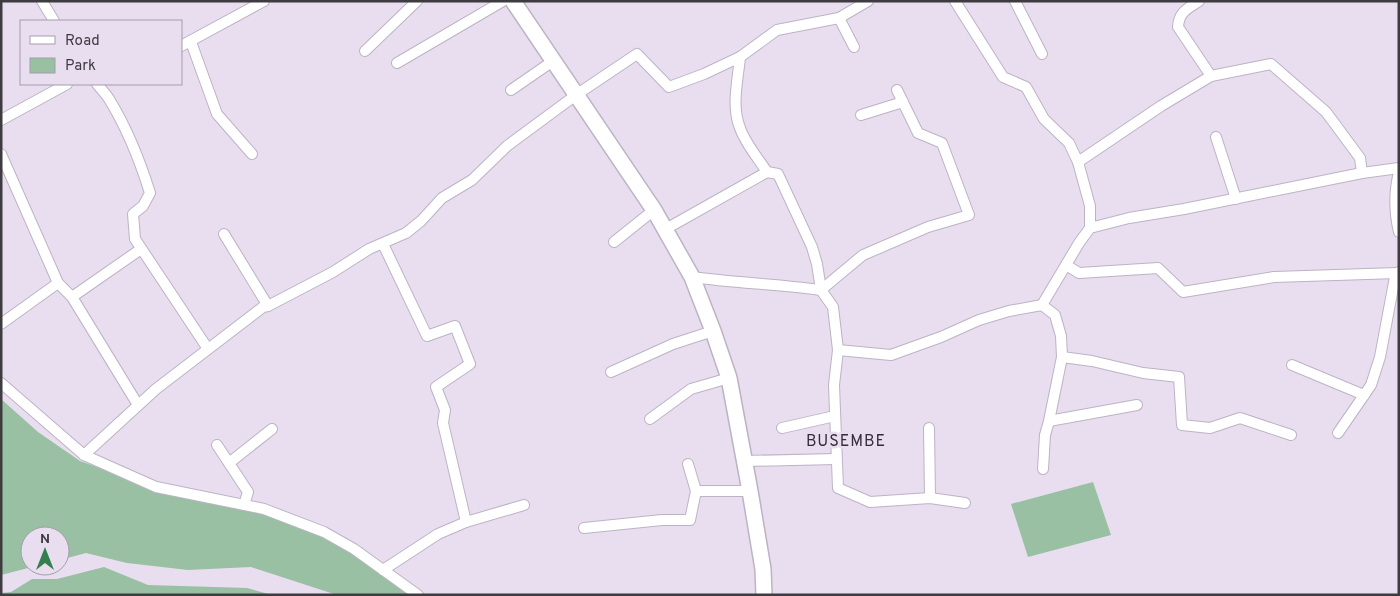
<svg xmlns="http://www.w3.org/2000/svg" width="1400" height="596" viewBox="0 0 1400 596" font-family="Overpass,sans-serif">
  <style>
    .green { fill: #99c0a3 }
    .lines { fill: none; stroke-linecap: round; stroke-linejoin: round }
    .street-casing { stroke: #bcb3c4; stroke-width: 12 }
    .secondary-casing { stroke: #bcb3c4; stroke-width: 18 }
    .street { stroke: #fff; stroke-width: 10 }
    .secondary { stroke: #fff; stroke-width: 15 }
    .labels { text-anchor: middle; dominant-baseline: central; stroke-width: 5; stroke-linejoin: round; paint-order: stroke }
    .quarter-label { font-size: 16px; letter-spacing: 1px; fill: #342c39; stroke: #e8deef }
  </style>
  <rect width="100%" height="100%" fill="#e8deef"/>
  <!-- green -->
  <g class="green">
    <polygon points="1,399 38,432 80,461 159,489 284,517 385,567 420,590 411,595 337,595 251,567 188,570 127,563 86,553 60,560 60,536 30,536 30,566 36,566 1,575"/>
    <polygon points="1093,482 1111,535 1028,557 1011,504"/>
    <polygon points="104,567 148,585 247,588 272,595 1,595 1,593 11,592 32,579 57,579"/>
  </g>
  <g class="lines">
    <defs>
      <g id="street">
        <polyline points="42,1 54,21"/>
        <polyline points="955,1 1003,77 1026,87 1044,119 1069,143 1078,162 1090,206 1090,228"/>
        <polyline points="1015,1 1042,54"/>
        <path d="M1199,1C1187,9 1179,12 1178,27L1211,76"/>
        <polyline points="839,18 854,47"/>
        <polyline points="191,42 217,114 252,154"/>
        <polyline points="181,46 264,1"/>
        <polyline points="365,51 417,1"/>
        <path d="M740,57C738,80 731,106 740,128C745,143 758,158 767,172"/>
        <polyline points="397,63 503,1"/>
        <path d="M97,84C101,89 106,94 109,99C127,128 140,161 150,193L143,206L133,214L135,239L208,349"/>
        <polyline points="511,90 553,61"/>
        <polyline points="861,115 903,102"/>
        <polyline points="1,120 67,84"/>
        <polyline points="1216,137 1236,199"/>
        <polyline points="1,154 58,283 72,297 138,405"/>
        <polyline points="1078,162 1161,106 1211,76 1271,64 1326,112 1360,158 1362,173"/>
        <path d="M1399,172C1394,192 1394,211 1399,232"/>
        <polyline points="664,230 767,172 778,174 812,247 817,264 821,290 833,307 838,350 834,385 838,488 870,502 930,498 965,503"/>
        <polyline points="224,234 268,306"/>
        <polyline points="614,242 654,210"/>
        <polyline points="383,244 427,336 455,326 470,364 436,387 445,410 443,423 466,522"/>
        <polyline points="1066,265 1079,273 1158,268 1183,292 1274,277 1398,273"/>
        <path d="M692,277C735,283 778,284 821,290L863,255L928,227L969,215L942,143L918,133L897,90"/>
        <polyline points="72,297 141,249"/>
        <polyline points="1042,305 1079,243 1090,228 1129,218 1184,209 1362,173 1399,168"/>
        <polyline points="1,324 58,283"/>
        <polyline points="838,350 891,355 941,337 979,320 1009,311 1042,305 1055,315 1061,336 1062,357 1049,421 1045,435 1043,469"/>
        <polyline points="1062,357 1092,361 1143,373 1179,377 1182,425 1210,428 1240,418 1291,435"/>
        <polyline points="1292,365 1364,395"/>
        <polyline points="611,372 673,344 713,331"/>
        <polyline points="1,383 84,455 156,487 264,509 324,532 354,549 418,595"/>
        <polyline points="650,419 691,389 729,378"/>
        <polyline points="1049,421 1137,405"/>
        <polyline points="782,428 835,416"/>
        <polyline points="929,428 930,498"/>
        <polyline points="1338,433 1371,385 1380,357 1395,277 1399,272"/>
        <polyline points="217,445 248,492 244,505"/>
        <polyline points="84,455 156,389 263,307 268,306 333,272 369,249 406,233 421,221 442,198 472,180 507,146 576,95 637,54 669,87 704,74 740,57 777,30 839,18 868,1"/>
        <polyline points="745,461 836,459"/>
        <polyline points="229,463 272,429"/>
        <polyline points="696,491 750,491"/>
        <polyline points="584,528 662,520 690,520 696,491 688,464"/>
        <polyline points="383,570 438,534 466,522 524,505"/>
      </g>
      <polyline id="secondary" points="513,1 654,210 692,277 713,331 729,378 750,491 763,569 764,595"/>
    </defs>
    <!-- street casing -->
    <use href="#street" class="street-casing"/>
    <!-- secondary casing -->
    <use href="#secondary" class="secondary-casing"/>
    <!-- street -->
    <use href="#street" class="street"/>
    <!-- secondary -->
    <use href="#secondary" class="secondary"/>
  </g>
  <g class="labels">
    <!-- quarter labels -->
    <g class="quarter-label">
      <text x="846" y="442">BUSEMBE</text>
    </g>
  </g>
  <!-- border -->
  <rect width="1400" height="596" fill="none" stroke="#3e3b41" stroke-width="5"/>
  <!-- legend -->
  <rect x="20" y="20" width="162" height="65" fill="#e8deef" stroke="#a49da9"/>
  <rect x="30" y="36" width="25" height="8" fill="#ffffff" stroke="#a49da9"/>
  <text x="65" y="45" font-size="15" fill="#3e3b41">Road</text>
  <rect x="30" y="58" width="25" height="15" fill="#99c0a3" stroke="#a49da9"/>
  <text x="65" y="70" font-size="15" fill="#3e3b41">Park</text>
  <!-- north arrow -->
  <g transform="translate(45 551)"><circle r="24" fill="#e8deef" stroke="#a49da9"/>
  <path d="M0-4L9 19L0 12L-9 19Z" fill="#347f4d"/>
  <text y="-8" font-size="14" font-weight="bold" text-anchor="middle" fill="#3e3b41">N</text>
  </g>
</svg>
